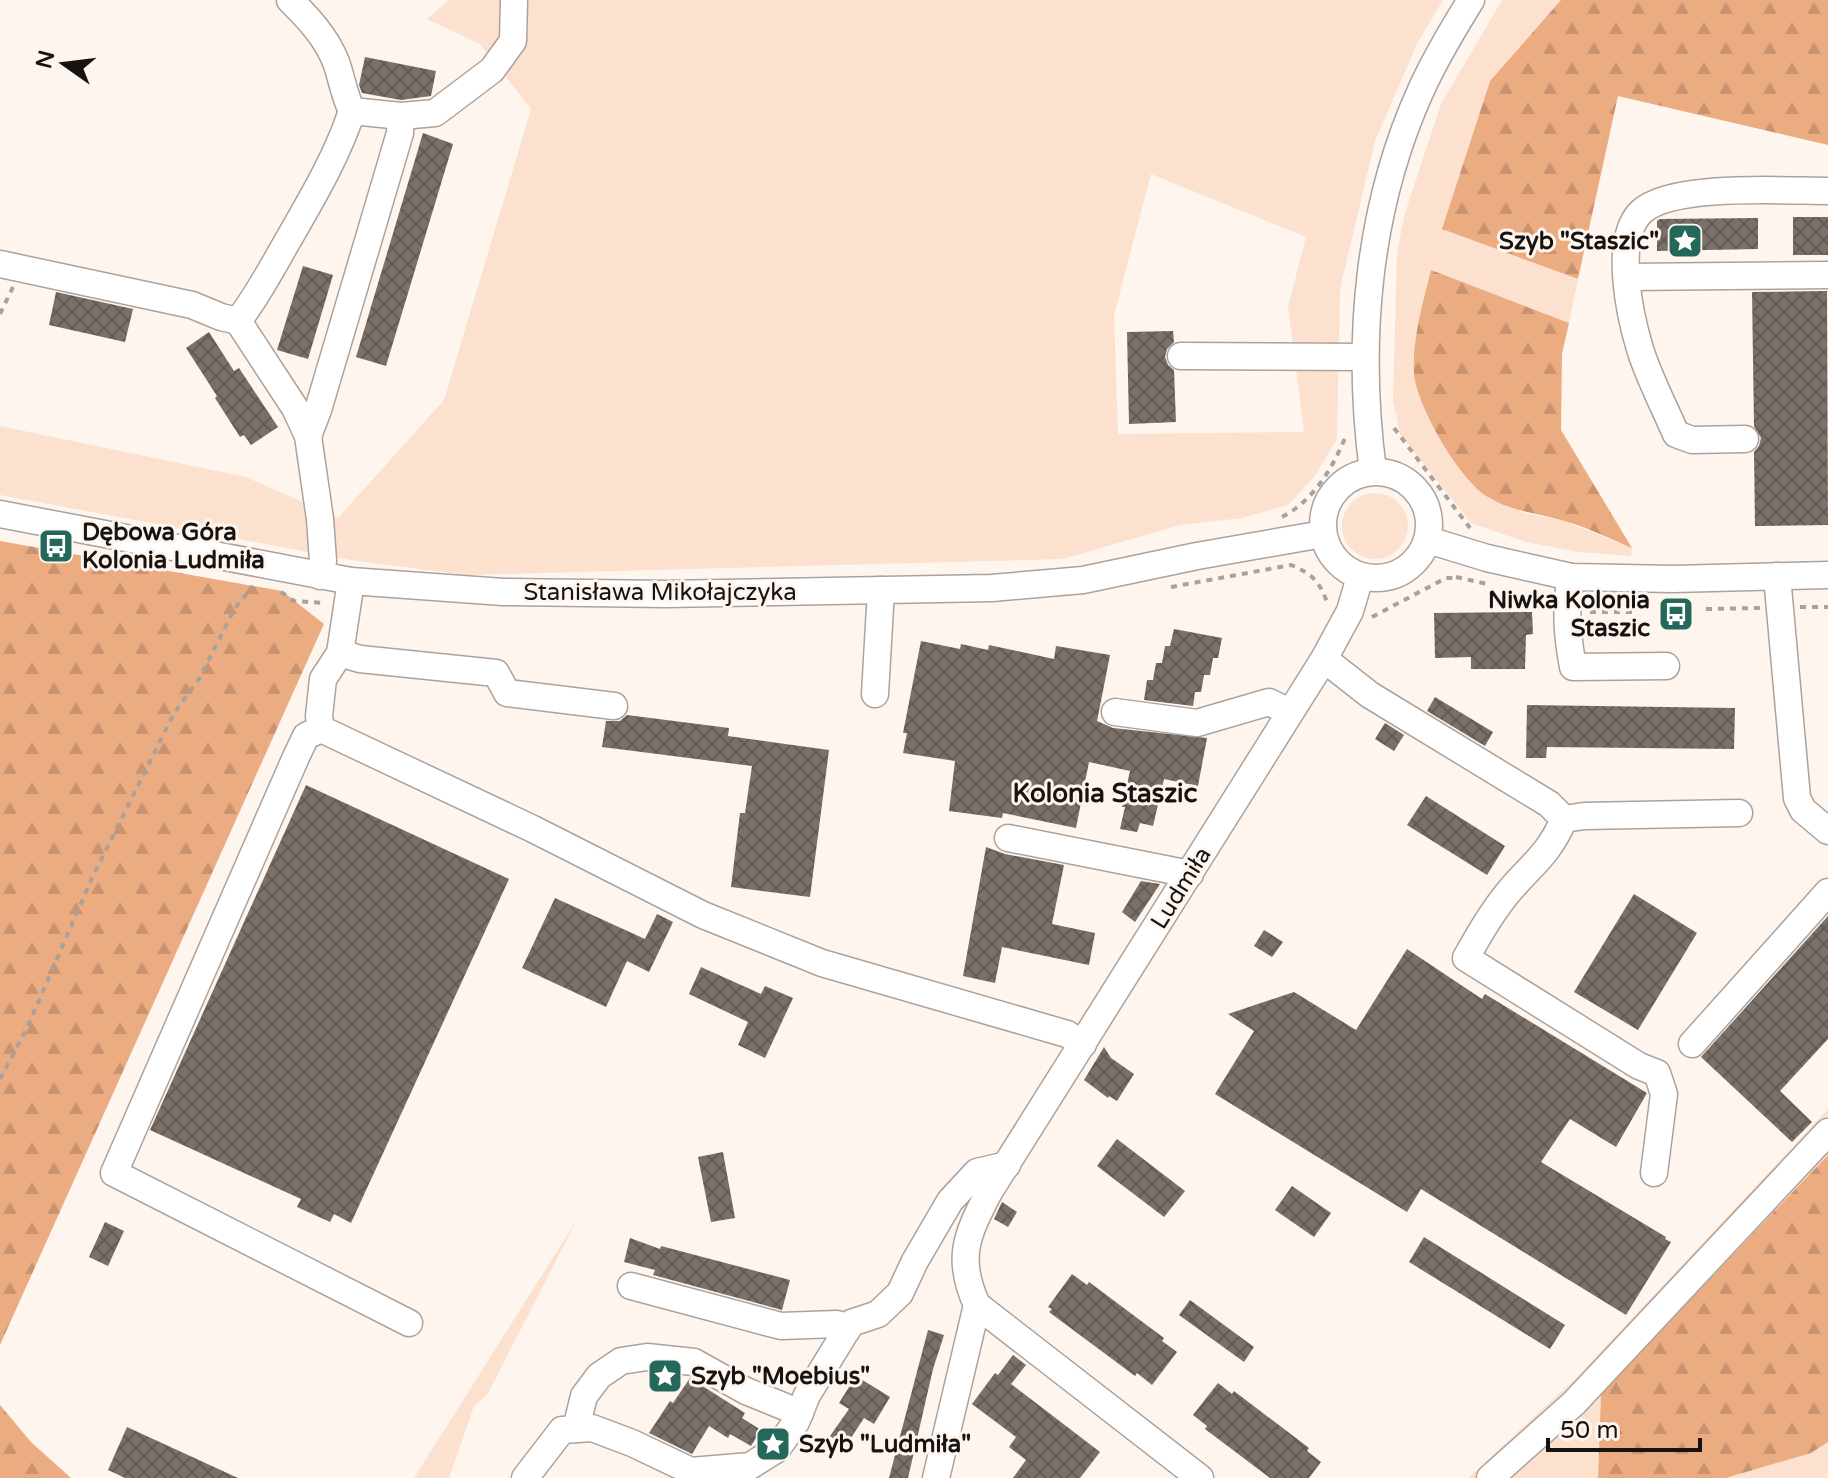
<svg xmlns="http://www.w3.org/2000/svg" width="1828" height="1478" viewBox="0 0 1828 1478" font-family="'Varela Round',sans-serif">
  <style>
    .green { fill: #fce1cf; fill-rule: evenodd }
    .forest { fill: url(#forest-firs) }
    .building { fill: url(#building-cross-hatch) }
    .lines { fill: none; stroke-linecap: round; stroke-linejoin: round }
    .minor-casing { stroke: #aca29b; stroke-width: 29 }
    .path { stroke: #a8a19c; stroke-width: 4; stroke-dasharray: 6 6; stroke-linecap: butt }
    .minor { stroke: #fff; stroke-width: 26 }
    .labels { text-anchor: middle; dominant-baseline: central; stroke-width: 6; stroke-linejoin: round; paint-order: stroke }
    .poi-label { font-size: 24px; font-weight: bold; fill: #171311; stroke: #fef5ef; text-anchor: start }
    .street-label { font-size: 24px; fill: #171311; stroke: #fef5ef }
    .neighbourhood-label { font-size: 26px; font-weight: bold; fill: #171311; stroke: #fef5ef }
  </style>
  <defs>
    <pattern id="forest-firs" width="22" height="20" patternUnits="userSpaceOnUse" patternTransform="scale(2)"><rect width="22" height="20" fill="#ecac82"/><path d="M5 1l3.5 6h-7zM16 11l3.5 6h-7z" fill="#ca936f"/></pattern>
    <pattern id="building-cross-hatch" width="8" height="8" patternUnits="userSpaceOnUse" patternTransform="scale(2)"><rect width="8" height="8" fill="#7a706a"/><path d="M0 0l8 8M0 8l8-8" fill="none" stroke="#635b56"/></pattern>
  </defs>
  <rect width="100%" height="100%" fill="#fef5ef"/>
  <!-- green -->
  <g class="green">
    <path d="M449,0H1443L1417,44L1375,141L1340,289L1337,439L1315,476L1288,505L1242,518L1180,525L1063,559L467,575L357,561L0,495V426L246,477L338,518L444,400L531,109L480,44L427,19ZM1151,174L1306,237L1288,307L1304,432L1118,434L1114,315Z"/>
    <polygon points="1502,0 1561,0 1490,81 1442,229 1578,279 1569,323 1431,271 1520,512 1564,521 1632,548 1631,556 1579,552 1526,542 1471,523 1400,434 1393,402 1397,253 1404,216 1441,104"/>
    <circle cx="1375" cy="526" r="33"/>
    <polygon points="1828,1109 1828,1155 1601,1393 1598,1478 1468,1478 1577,1377"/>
    <polygon points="578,1218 487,1395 474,1406 449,1478 414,1478"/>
    <polygon points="1828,1442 1828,1478 1726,1478 1811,1453"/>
  </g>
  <!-- forest -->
  <g class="forest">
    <polygon points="1561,0 1828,0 1828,145 1618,96 1578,279 1442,229 1490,81"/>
    <path d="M1431,270L1569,323L1562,354L1561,430L1632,548C1610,539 1587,527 1564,521C1538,513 1512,512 1488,497C1460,481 1416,405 1414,373C1412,339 1423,303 1431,270Z"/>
    <polygon points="0,541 282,591 324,624 0,1345"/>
    <polygon points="1828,1155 1828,1442 1811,1453 1726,1478 1598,1478 1601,1393"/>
    <polygon points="0,1405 31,1442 71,1478 0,1478"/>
  </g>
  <!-- building -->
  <g class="building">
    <polygon points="365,57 436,71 431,96 401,100 362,93 359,85"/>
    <polygon points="423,133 453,144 386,366 356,357"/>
    <rect x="1793" y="217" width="35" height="38"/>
    <polygon points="1758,218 1758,249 1657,251 1657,221 1660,219"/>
    <polygon points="303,266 333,275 308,359 277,350"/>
    <polygon points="1827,291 1828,525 1755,526 1754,452 1759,446 1761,438 1754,426 1752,292"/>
    <polygon points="56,292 133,309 125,342 49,325"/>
    <polygon points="1173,331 1174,342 1167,349 1165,357 1168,365 1174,370 1176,422 1129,424 1127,332"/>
    <polygon points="209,332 234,371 239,368 278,427 251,445 244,435 240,437 215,398 217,396 186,348"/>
    <polygon points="1532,612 1533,634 1526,635 1525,669 1471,669 1471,657 1435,658 1434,613"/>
    <polygon points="1174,629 1222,638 1218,658 1213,658 1210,675 1204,675 1201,692 1195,692 1193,706 1144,700 1147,680 1153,680 1156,663 1162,663 1165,646 1170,646"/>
    <polygon points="921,641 960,649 961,644 988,650 989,645 1054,659 1056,646 1110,655 1097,721 1113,728 1207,738 1198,786 1164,779 1153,826 1140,823 1137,832 1120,829 1125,807 1122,807 1130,771 1089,762 1076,828 1003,813 1002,818 949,811 955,761 903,753 907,733 903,733"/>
    <polygon points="1435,697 1493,732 1485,746 1427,711"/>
    <polygon points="1527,705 1735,708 1734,749 1547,747 1546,758 1526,758"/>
    <polygon points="627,715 729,728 728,736 829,750 810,897 731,887 740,813 745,813 752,766 602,747 606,721 620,721"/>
    <polygon points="1385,723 1404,735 1394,751 1375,739"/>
    <polygon points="306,785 509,879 351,1223 334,1214 330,1222 297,1207 301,1199 150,1130"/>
    <polygon points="1426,796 1505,846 1487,875 1407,825"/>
    <polygon points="986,847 1005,854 1064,865 1052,924 1095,933 1089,965 1002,947 995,983 963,976"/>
    <polygon points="1141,881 1160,884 1135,922 1122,912"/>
    <polygon points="1634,894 1697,933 1638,1030 1574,992"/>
    <polygon points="555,898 645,939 657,914 673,922 649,972 627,961 606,1007 522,968"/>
    <polygon points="1828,916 1828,1039 1780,1091 1812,1122 1792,1142 1701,1057"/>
    <polygon points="1264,930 1283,942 1272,957 1254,946"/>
    <polygon points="1407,949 1482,999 1485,994 1647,1093 1616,1147 1570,1119 1541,1162 1666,1237 1665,1239 1671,1242 1626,1315 1421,1189 1407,1212 1215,1094 1254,1031 1228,1014 1294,992 1356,1030"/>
    <polygon points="701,967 761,994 765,986 793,998 765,1058 738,1045 748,1022 689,994"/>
    <polygon points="1104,1047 1111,1058 1134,1074 1117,1101 1109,1096 1108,1098 1084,1080"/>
    <polygon points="1117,1139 1185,1191 1164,1217 1097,1166"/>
    <polygon points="723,1152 735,1218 711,1222 698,1157"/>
    <polygon points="1292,1186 1331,1213 1314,1237 1275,1210"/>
    <polygon points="1002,1202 1017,1212 1008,1227 994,1219"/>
    <polygon points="105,1222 124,1231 108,1266 89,1257"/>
    <polygon points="1424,1237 1565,1325 1550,1349 1409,1262"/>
    <polygon points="630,1238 660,1249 661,1246 790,1280 782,1310 653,1275 655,1270 624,1262"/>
    <polygon points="1072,1274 1087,1285 1089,1282 1164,1338 1162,1341 1177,1352 1152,1385 1137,1373 1135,1376 1049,1312 1052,1309 1048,1307"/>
    <polygon points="1190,1300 1254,1347 1244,1362 1179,1315"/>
    <polygon points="928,1330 944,1335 933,1369 908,1478 889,1478"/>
    <polygon points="1013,1355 1026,1365 1011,1384 1100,1452 1080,1478 1013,1478 1026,1460 1009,1447 1016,1437 972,1404 995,1373 998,1375"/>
    <polygon points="856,1376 890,1397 874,1424 864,1418 845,1447 830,1436 849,1409 839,1403"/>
    <polygon points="690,1378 745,1413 742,1418 761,1430 751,1446 730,1434 728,1438 709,1426 692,1454 649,1433 670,1401 673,1403"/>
    <polygon points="1218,1383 1232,1394 1234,1391 1309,1448 1307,1451 1321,1462 1309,1478 1270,1478 1205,1429 1207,1426 1193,1415"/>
    <polygon points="127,1427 238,1478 125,1478 108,1470"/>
  </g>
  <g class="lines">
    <defs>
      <g id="minor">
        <path d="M290,0C309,19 326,37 336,62C342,79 344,95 352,111"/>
        <path d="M0,264L192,305L221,317L238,321C259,294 274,264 291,235C314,195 337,156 352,111L401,116L435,113L492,70L513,41L514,0"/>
        <polyline points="1627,277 1828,275"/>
        <polyline points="238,321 295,408 308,436 320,519 323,561 320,576"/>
        <polyline points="1181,356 1365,357"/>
        <polyline points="308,436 318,410 400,133 401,116"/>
        <path d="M1745,439L1692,440L1676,434C1664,406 1649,378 1640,349C1630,316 1613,239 1641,212C1671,183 1787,191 1828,191"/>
        <path d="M1373,471C1356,343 1367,209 1421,90C1435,59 1453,29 1471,0"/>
        <circle cx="1376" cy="525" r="53"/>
        <polyline points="0,514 351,581 503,592 666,594 992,588 1083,580 1197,556 1323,534"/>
        <polyline points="1428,540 1487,558 1571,577 1673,579 1828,575"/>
        <polyline points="1777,576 1797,798 1803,810 1828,831"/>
        <path d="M1571,577C1565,608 1567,635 1573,667L1666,666"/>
        <polyline points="351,581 340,653 323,679 319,716 321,729 533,829 703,915 822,963 1067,1034 1083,1044"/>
        <polyline points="340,653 360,659 496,673 507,693 614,706"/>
        <path d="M1324,659L1370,695L1549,804L1564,819C1550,852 1534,863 1511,889C1493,910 1479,934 1466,958L1639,1066L1657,1073L1664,1094L1654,1173"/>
        <polyline points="875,694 881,590"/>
        <polyline points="1115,712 1197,723 1269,702 1289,712"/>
        <polyline points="321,729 306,736 296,757 114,1173 409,1323"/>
        <polyline points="1564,819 1584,816 1739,813"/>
        <polyline points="1008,838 1190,874"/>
        <polyline points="1692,1044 1828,892"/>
        <polyline points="631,1286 781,1326 837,1324 847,1330"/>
        <polyline points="576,1429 584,1396 599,1376 621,1361 647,1357 694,1362 746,1391 800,1413"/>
        <polyline points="525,1478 562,1430 592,1428 632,1443 691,1471 750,1466 777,1449 796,1422 807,1395 851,1323 878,1314 900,1293 915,1261 950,1201 977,1172 1007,1165"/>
        <polyline points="936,1478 977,1305"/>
        <path d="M1200,1478L977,1305C956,1259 966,1236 989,1192L1324,659L1350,611L1360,577"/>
        <polyline points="1490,1478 1574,1403 1828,1132"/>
      </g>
    </defs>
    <!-- minor casing -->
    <use href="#minor" class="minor-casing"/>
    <!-- path -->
    <g class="path">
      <polyline points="0,314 13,287"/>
      <polyline points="1394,428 1470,528"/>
      <path d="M1282,517C1313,501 1332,469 1345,438"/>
      <polyline points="1456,577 1487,584"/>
      <path d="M1171,587L1291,565C1313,574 1320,582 1328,605"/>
      <polyline points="281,592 294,601 325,603"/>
      <polyline points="1800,607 1828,607"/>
      <polyline points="1706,609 1760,608"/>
      <polyline points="1590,612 1637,612"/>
      <polyline points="1372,617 1446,578 1456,578"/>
      <polyline points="0,1079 27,1028 92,878 174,713 199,679 235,608 253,586"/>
    </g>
    <!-- minor -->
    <use href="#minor" class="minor"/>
  </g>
  <!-- icons -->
  <defs>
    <symbol id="sight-square" viewBox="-11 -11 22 22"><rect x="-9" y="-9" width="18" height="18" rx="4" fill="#23685b" stroke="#fef5ef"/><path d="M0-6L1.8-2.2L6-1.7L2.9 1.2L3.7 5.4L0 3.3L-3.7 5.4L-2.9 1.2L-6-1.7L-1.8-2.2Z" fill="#fff"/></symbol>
    <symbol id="bus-square" viewBox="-11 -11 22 22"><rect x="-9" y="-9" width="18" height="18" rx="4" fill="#23685b" stroke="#fef5ef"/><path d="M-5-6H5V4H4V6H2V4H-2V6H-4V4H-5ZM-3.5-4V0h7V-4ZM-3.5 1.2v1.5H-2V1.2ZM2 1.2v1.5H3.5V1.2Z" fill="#fff"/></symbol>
  </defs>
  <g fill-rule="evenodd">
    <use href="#sight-square" x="1665" y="221" width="40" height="40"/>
    <use href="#bus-square" x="36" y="526" width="40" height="40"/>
    <use href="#bus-square" x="1656" y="594" width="40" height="40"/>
    <use href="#sight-square" x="645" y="1356" width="40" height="40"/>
    <use href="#sight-square" x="753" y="1424" width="40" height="40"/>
  </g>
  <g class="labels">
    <!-- poi labels -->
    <g class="poi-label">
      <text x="1659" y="241" text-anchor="end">Szyb "Staszic"</text>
      <text x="82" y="532">Dębowa Góra<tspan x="82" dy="28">Kolonia Ludmiła</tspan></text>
      <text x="1650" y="600" text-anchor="end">Niwka Kolonia<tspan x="1650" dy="28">Staszic</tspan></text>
      <text x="691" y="1376">Szyb "Moebius"</text>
      <text x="799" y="1444">Szyb "Ludmiła"</text>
    </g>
    <!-- street labels -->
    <g class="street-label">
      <text x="660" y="592">Stanisława Mikołajczyka</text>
      <text transform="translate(1181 888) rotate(-58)">Ludmiła</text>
    </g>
    <!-- neighbourhood labels -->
    <g class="neighbourhood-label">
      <text x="1105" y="793">Kolonia Staszic</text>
    </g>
  </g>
  <!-- north arrow -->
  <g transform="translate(64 64) rotate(284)" stroke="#fef5ef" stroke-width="6" paint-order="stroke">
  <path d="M0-6L14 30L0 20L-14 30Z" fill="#171311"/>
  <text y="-12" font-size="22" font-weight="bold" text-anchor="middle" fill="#171311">N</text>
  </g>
  <!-- scale -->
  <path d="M1548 1438v12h152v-12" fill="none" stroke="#171311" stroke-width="4"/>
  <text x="1560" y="1438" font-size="24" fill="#171311" stroke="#fef5ef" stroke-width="6" paint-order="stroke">50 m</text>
</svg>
